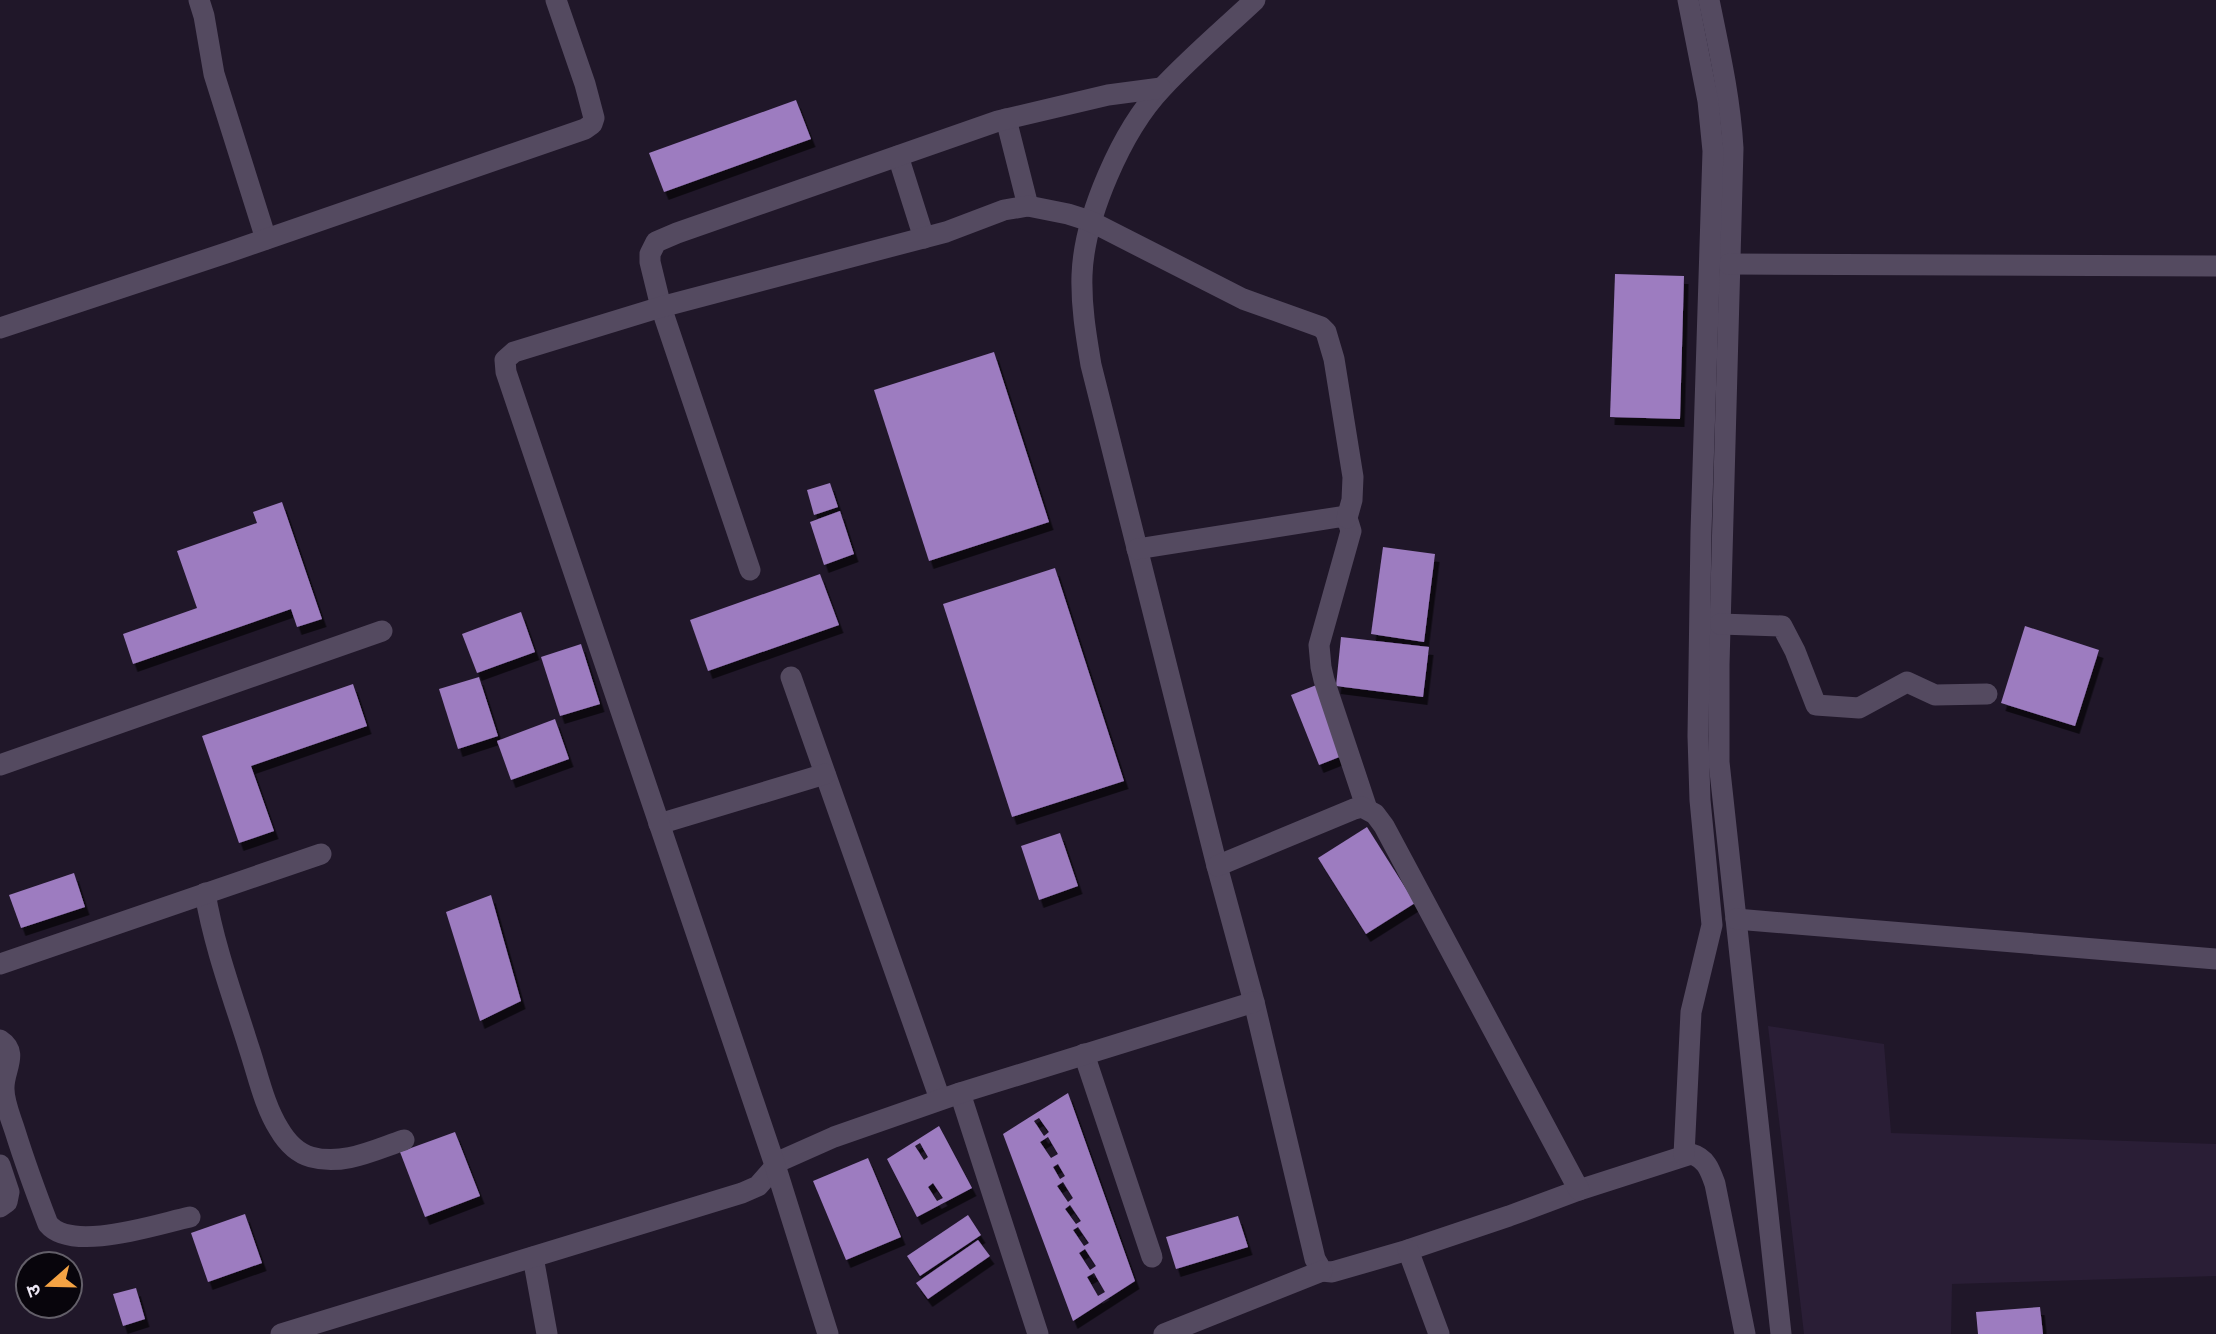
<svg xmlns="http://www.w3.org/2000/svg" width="2216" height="1334" viewBox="0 0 2216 1334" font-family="Lato,'Noto Sans Devanagari',sans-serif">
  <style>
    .built { fill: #2a1e36 }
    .building { fill: #9d7bc0; fill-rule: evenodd; filter: url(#shadow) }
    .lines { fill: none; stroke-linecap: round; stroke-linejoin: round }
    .minor { stroke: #544a60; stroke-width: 21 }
  </style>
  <defs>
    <filter id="shadow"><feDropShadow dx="4.5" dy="8" stdDeviation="0" flood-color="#0009"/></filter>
  </defs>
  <rect width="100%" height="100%" fill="#201729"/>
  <!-- built -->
  <polygon class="built" points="1768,1026 1884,1044 1891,1133 2216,1144 2216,1276 1952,1284 1951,1334 1804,1334"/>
  <!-- building -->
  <g class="building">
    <polygon points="796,100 811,139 664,192 649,153"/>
    <polygon points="1615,274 1684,276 1680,419 1610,417"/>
    <polygon points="994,352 1049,522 929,561 874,390"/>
    <polygon points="830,483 838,507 814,515 807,490"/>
    <polygon points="282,502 322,619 297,627 291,609 133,664 123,634 197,608 177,551 257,523 253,512"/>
    <polygon points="840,511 854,554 824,565 810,522"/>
    <polygon points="1383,547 1435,554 1424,642 1371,634"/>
    <polygon points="1055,568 1124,781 1012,817 943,604"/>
    <polygon points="820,574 839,625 708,671 690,620"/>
    <polygon points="521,612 535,652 477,673 462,634"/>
    <polygon points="2025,626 2099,650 2075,726 2001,703"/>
    <polygon points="1341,637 1429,647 1423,697 1336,686"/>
    <polygon points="581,644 600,704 560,716 541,657"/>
    <polygon points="479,677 498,736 458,749 439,689"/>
    <polygon points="353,684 367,726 251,766 274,831 239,843 202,736"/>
    <polygon points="1319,684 1347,754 1319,765 1291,695"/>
    <polygon points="555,719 569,759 511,780 497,741"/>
    <polygon points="1367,827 1415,903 1366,934 1318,858"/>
    <polygon points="1060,833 1078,886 1039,900 1021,846"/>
    <polygon points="74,873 85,907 21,928 9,895"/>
    <polygon points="491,895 521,1001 480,1021 446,912"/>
    <path d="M1068,1093L1135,1281L1073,1321L1003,1134ZM1039,1118L1049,1132L1044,1136L1034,1121ZM1048,1137L1058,1154L1051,1158L1040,1142ZM1058,1164L1065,1176L1060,1179L1053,1167ZM1063,1182L1073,1198L1068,1202L1057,1186ZM1070,1205L1081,1221L1076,1224L1065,1209ZM1078,1227L1089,1243L1084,1246L1073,1230ZM1085,1249L1096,1266L1090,1270L1079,1253ZM1094,1273L1105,1292L1098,1296L1087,1277Z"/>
    <path d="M939,1126L972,1188L917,1217L887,1159ZM920,1143L928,1157L924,1160L915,1146ZM933,1183L943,1198L937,1201L928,1187Z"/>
    <polygon points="455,1132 480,1196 425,1217 400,1152"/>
    <polygon points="868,1158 901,1237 846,1260 813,1181"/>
    <polygon points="245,1214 262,1263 208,1282 191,1233"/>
    <polygon points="968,1215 981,1235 920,1276 907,1256"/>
    <polygon points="1238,1216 1248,1247 1176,1269 1166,1237"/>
    <polygon points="978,1240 990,1256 928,1299 916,1283"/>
    <polygon points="136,1288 145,1319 123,1326 113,1294"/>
    <polygon points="2040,1307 2043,1334 1978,1334 1976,1312"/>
  </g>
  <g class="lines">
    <!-- minor -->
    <g class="minor">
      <polyline points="199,0 204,16 214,74 266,239"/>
      <path d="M1255,0C1224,29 1191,57 1162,88C1122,130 1084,217 1082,275C1081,306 1086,335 1091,365L1217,866L1254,1002L1315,1259L1322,1271L1332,1272L1408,1250L1509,1216L1579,1190L1691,1154C1706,1158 1710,1170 1715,1184L1745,1334"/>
      <path d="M1709,0C1719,49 1730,97 1733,148L1719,665V762L1781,1334"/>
      <polyline points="1006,119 1028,206"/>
      <polyline points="898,156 924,238"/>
      <polyline points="1729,264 2216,266"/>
      <polyline points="0,328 229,252 585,129 592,124 594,118 585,84 556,0"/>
      <polyline points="1137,549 1339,517 1347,518 1351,531 1319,645 1321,667 1324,680 1367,809"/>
      <polyline points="750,570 661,307 650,262 650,254 656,242 677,233 998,121 1108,95 1161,88"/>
      <polyline points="1720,624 1782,626 1795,651 1816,705 1859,708 1907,682 1935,695 1987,694"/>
      <polyline points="791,677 940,1099"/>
      <polyline points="0,765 382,631"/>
      <polyline points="659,824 825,774"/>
      <polyline points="1217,866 1354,809 1362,807 1375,814 1384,826 1579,1190"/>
      <path d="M205,893C214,946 233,997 249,1048C258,1075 264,1105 279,1129C286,1141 297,1153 311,1157C343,1166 374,1150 404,1140"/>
      <polyline points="1736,919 2216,959"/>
      <polyline points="0,964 321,854"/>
      <path d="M0,1040C20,1053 3,1070 4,1089C4,1103 11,1118 15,1131C25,1163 36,1193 48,1224C72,1253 157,1224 190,1217"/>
      <polyline points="1084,1054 1152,1257"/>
      <polyline points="960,1093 1038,1334"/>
      <polyline points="1684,1155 1691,1012 1712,925 1700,800 1698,736 1701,532 1713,151 1708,101 1688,0"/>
      <polyline points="0,1165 9,1192 7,1202 0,1207"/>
      <polyline points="1408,1250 1439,1334"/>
      <polyline points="533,1257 547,1334"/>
      <polyline points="281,1334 742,1193 758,1186 780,1161 834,1137 960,1093 1254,1002"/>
      <polyline points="828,1334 775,1165 506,372 505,360 514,352 661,307 946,232 1004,210 1028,206 1068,214 1090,221 1243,299 1321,327 1326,332 1334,359 1353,477 1352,500 1347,518"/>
      <polyline points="1164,1334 1322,1271"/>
    </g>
  </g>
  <!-- north arrow -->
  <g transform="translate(49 1285) rotate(250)"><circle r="33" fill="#08050c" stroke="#635f69" stroke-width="2"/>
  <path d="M0-5L12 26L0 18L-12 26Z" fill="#f4a344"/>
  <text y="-10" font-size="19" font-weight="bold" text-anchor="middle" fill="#ece7f4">उ</text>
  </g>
</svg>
